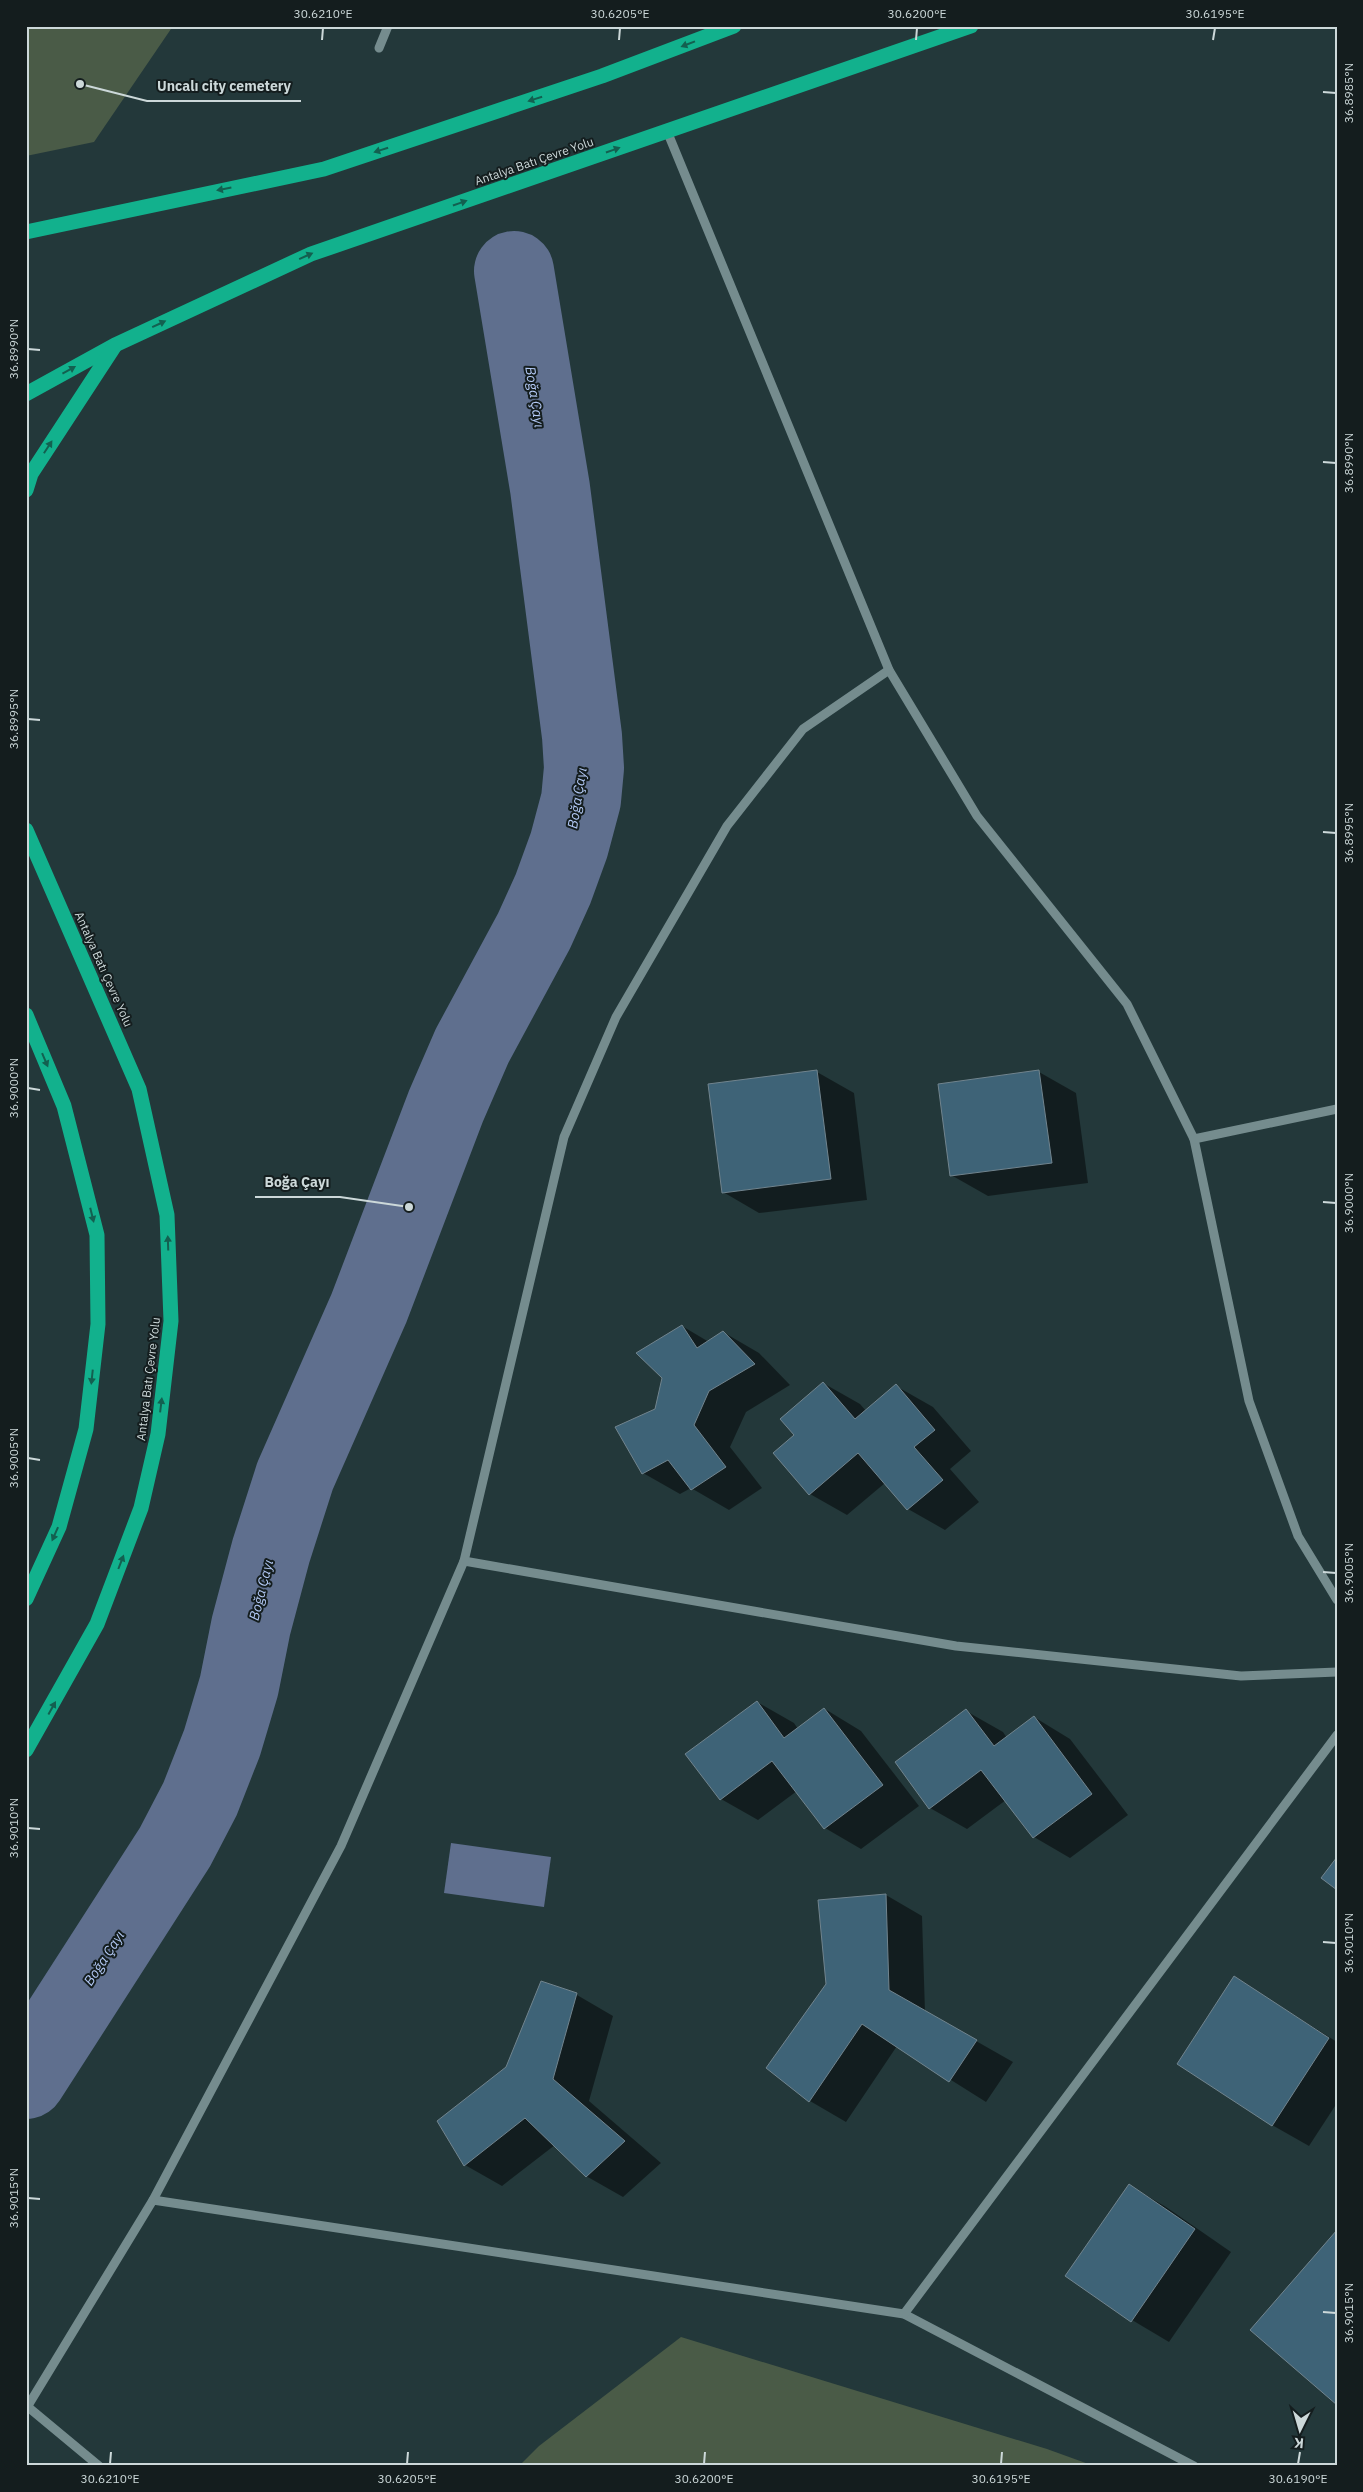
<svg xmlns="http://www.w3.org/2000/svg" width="1363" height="2492" viewBox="0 0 1363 2492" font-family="'IBM Plex Sans',sans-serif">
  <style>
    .green { fill: #4a5b47 }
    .water { fill: #5f6f8e }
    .shadow { fill: #0007 }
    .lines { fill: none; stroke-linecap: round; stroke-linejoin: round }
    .river { stroke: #5f6f8e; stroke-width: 80 }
    .building { fill: #3e6377; stroke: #71848e }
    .minor { stroke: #758c8e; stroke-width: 9 }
    .highway { stroke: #12b18d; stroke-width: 15 }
    .oneway { fill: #136050 }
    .ticks { fill: none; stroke: #ccd8d9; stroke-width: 2 }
    .labels { text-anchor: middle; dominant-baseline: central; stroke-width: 4; stroke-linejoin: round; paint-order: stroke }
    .street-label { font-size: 12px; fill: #ccd8d9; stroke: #141d1e }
    .water-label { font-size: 14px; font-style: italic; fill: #b3c9f5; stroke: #141d1e }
    .leader { fill: none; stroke: #ccd8d9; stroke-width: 2 }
    .callout-dot { fill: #ccd8d9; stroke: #141d1e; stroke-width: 2 }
    .callout-label { font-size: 14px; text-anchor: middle; font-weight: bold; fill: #ccd8d9; stroke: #141d1e; stroke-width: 4; stroke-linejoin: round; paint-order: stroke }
    .neatline { fill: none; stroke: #ccd8d9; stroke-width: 2 }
    .ticks-label { font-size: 12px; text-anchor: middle; fill: #ccd8d9 }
  </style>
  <rect width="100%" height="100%" fill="#23383a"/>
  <!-- green -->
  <g class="green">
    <polygon points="26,26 173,26 94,142 26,156"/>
    <polygon points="681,2337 1047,2449 1094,2466 519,2466 539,2446"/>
  </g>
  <!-- water -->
  <polygon class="water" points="451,1843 551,1857 544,1907 444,1893"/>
  <!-- shadow -->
  <g class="shadow">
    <polygon points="817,1072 854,1093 867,1200 759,1213 723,1192"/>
    <polygon points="1039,1072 1076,1093 1088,1183 988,1196 951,1175"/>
    <polygon points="682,1326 709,1342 723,1332 759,1353 790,1385 746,1412 730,1447 762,1488 729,1510 691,1488 680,1494 643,1473 656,1410"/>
    <polygon points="823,1383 860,1404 866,1411 896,1386 933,1407 971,1451 950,1469 979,1502 945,1530 908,1509 885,1483 847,1515 810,1494 795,1435"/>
    <polygon points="757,1702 794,1723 798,1729 825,1709 861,1731 919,1806 861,1849 825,1828 797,1791 758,1820 721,1799"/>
    <polygon points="966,1711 1003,1732 1007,1738 1034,1717 1070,1739 1128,1815 1070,1858 1034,1837 1006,1800 967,1829 930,1808"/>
    <polygon points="886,1895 922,1916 925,2012 1013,2062 986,2102 897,2046 846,2122 810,2101 828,1984"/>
    <polygon points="1235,1978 1337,2042 1337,2103 1309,2146 1272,2125"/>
    <polygon points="542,1983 577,1995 613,2016 589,2101 661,2163 623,2197 586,2176 555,2145 502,2186 465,2165 439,2121 507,2068"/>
    <polygon points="1130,2186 1166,2207 1231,2252 1169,2342 1132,2320 1067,2276"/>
  </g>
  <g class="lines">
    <!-- river -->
    <polyline class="river" points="26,2079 175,1847 200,1799 222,1743 239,1686 251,1626 271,1551 295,1476 369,1308 446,1106 472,1046 534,931 553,889 569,845 581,800 584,768 582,736 550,488 514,271"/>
  </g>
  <!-- building -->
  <g class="building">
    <polygon points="817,1070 831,1179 722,1193 708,1084"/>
    <polygon points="1039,1070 1052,1163 950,1176 938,1084"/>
    <polygon points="682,1325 697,1348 723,1331 755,1364 709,1391 694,1425 726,1467 691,1490 668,1460 642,1474 615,1427 655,1409 662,1378 636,1353"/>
    <polygon points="823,1382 855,1419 896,1384 935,1430 914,1447 943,1480 907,1510 858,1453 809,1495 773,1453 794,1435 780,1419"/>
    <polygon points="757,1701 784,1738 824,1708 883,1785 824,1829 772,1761 720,1800 685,1754"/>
    <polygon points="966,1709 994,1746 1034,1716 1092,1794 1033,1838 981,1770 929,1809 895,1762"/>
    <polygon points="1337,1857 1337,1890 1321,1878"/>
    <polygon points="886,1894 889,1990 977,2040 949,2082 862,2024 809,2102 766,2068 826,1984 818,1900"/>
    <polygon points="1234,1976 1329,2038 1272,2126 1177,2064"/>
    <polygon points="541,1981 577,1993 553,2079 625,2141 586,2177 525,2118 464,2166 437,2121 506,2067"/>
    <polygon points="1129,2184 1195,2229 1131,2322 1065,2276"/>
    <polygon points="1337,2230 1337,2405 1250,2330"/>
  </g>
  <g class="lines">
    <!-- minor -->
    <g class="minor">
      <polyline points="379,48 388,26"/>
      <polyline points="667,131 889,670 977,816 1127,1004 1194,1139 1249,1401 1298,1536 1337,1600"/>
      <polyline points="1194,1139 1337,1109"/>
      <polyline points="464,1561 956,1646 1241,1676 1337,1672"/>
      <polyline points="153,2200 904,2314 1194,2466"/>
      <polyline points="904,2314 1337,1735"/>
      <polyline points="28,2407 99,2466"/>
      <polyline points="26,2409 153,2200 341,1846 464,1561 564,1137 616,1017 727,826 803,729 889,670"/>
    </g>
    <!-- highway -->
    <g class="highway">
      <polyline points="26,232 324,169 602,76 734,26"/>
      <polyline points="26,394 115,345 311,254 971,26"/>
      <polyline points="26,490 31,474 114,347"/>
      <polyline points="26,830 139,1089 167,1215 171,1321 158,1434 141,1508 97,1624 26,1750"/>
      <polyline points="26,1015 64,1106 97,1235 98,1324 86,1429 59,1527 26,1599"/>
    </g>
  </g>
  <!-- one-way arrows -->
  <defs><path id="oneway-solid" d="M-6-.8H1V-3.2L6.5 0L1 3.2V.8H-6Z" transform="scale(1.25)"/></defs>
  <g class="oneway">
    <use href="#oneway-solid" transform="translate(688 44) rotate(159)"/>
    <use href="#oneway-solid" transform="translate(535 99) rotate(162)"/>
    <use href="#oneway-solid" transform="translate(381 150) rotate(162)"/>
    <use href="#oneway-solid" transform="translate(613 150) rotate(-19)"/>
    <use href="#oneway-solid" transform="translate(224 189) rotate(169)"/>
    <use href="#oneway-solid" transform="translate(460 203) rotate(-19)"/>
    <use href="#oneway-solid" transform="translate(306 256) rotate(-24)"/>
    <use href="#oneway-solid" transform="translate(159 324) rotate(-25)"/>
    <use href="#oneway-solid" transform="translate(69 370) rotate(-29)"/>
    <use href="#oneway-solid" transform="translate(48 447) rotate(-57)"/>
    <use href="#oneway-solid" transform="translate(45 1060) rotate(67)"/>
    <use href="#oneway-solid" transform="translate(92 1215) rotate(76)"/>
    <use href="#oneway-solid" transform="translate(168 1243) rotate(-92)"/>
    <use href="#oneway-solid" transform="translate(92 1377) rotate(96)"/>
    <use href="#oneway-solid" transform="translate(161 1405) rotate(-83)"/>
    <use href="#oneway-solid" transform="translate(55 1534) rotate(114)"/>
    <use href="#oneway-solid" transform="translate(121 1562) rotate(-69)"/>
    <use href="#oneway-solid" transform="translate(52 1708) rotate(-61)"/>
  </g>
  <!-- ticks -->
  <path class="ticks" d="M322,40L323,28M619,40L620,28M916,40L917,28M1213,40L1215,28M1323,92L1336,93M28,349L40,350M1323,462L1336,463M28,719L40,720M1323,832L1336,833M28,1088L40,1090M1323,1202L1336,1203M28,1458L40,1460M1323,1572L1336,1573M28,1828L40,1829M1323,1942L1336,1943M28,2198L40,2199M1323,2312L1336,2313M110,2464L111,2452M407,2464L408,2452M704,2464L705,2452M1001,2464L1002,2452M1298,2464L1300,2452"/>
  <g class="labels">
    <!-- street labels -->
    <g class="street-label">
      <text transform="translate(534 161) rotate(-19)">Antalya Batı Çevre Yolu</text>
      <text transform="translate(104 969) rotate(66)">Antalya Batı Çevre Yolu</text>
      <text transform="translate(148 1379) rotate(-83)">Antalya Batı Çevre Yolu</text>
    </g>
    <!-- water labels -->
    <g class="water-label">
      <text transform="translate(535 397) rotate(81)">Boğa Çayı</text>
      <text transform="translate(577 798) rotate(-81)">Boğa Çayı</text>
      <text transform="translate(261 1590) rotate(-76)">Boğa Çayı</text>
      <text transform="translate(104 1958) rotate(-57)">Boğa Çayı</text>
    </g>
  </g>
  <!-- callouts -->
  <path class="leader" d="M80 84L147 101H301M409 1207L340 1197H255"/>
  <g class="callout-dot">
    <circle cx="80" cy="84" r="5"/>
    <circle cx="409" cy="1207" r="5"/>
  </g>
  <g class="callout-label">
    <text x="224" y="91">Uncalı city cemetery</text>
    <text x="297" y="1187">Boğa Çayı</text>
  </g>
  <!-- border -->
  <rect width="1363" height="2492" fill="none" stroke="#141d1e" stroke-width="55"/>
  <!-- north arrow -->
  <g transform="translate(1300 2430) rotate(185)" stroke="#141d1e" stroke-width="4" paint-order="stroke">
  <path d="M0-4L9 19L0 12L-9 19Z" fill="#ccd8d9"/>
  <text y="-8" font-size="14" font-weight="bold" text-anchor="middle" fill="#ccd8d9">K</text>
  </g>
  <rect x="28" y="28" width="1308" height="2436" class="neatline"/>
  <g class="ticks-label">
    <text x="323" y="18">30.6210°E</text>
    <text x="620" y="18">30.6205°E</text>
    <text x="917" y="18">30.6200°E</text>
    <text x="1215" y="18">30.6195°E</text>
    <text transform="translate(1349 93) rotate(-90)" y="4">36.8985°N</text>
    <text transform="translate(14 349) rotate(-90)" y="4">36.8990°N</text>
    <text transform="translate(1349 463) rotate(-90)" y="4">36.8990°N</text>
    <text transform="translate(14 719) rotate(-90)" y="4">36.8995°N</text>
    <text transform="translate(1349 833) rotate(-90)" y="4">36.8995°N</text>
    <text transform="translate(14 1088) rotate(-90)" y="4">36.9000°N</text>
    <text transform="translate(1349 1203) rotate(-90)" y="4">36.9000°N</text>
    <text transform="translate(14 1458) rotate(-90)" y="4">36.9005°N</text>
    <text transform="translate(1349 1573) rotate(-90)" y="4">36.9005°N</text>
    <text transform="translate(14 1828) rotate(-90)" y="4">36.9010°N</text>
    <text transform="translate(1349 1943) rotate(-90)" y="4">36.9010°N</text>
    <text transform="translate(14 2198) rotate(-90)" y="4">36.9015°N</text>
    <text transform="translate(1349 2313) rotate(-90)" y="4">36.9015°N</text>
    <text x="110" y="2483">30.6210°E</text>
    <text x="407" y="2483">30.6205°E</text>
    <text x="704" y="2483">30.6200°E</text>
    <text x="1001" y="2483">30.6195°E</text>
    <text x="1298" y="2483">30.6190°E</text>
  </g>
</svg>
